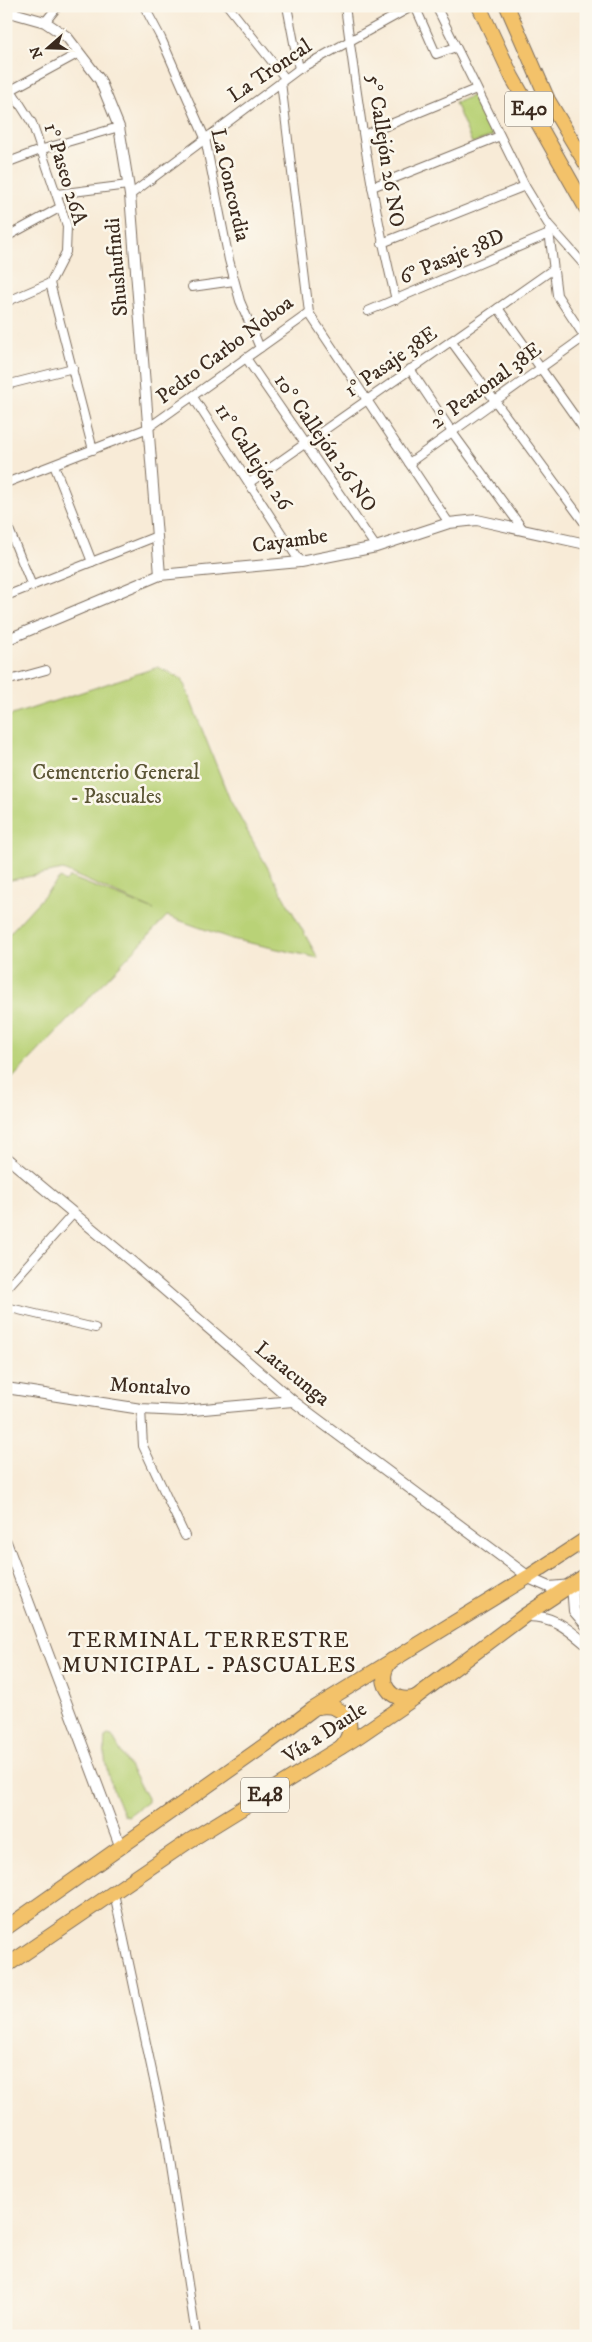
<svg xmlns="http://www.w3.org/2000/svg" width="592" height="2342" viewBox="0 0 592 2342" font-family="'IM FELL DW Pica',serif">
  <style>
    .green { fill: #b9d277; stroke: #7a7e4a }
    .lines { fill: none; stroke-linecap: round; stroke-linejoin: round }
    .minor-casing { stroke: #7d6e5f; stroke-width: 10 }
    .tertiary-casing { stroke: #7d6e5f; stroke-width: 12 }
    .trunk-casing { stroke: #7d6e5f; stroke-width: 16 }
    .minor { stroke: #fff; stroke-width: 8 }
    .tertiary { stroke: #fff; stroke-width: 10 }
    .trunk { stroke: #f3c26a; stroke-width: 14 }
    .labels { text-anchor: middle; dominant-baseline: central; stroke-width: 5; stroke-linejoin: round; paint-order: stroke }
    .shield { fill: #fbf7ec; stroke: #75685c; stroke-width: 1 }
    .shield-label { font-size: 20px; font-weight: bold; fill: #3b2a1e }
    .street-label { font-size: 21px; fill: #3b2a1e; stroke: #fbf7ec }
    .park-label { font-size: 21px; fill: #5a5434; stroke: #fbf7ec }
    .neighbourhood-label { font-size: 22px; letter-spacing: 1px; fill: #3b2a1e; stroke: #fbf7ec }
  </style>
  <rect width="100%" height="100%" fill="#fbf7ec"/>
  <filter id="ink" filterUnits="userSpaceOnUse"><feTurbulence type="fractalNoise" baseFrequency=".02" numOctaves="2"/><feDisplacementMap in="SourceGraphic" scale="10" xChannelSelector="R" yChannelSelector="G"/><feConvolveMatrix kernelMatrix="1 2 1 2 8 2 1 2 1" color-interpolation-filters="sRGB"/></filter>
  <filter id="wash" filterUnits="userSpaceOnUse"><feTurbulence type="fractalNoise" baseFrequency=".0096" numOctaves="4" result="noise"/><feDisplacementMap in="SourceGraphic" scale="20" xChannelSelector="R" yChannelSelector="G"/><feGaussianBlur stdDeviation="1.12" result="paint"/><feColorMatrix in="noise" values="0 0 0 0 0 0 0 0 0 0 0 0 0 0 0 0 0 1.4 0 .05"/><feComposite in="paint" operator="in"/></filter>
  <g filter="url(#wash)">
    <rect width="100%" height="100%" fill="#f8ebd7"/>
    <!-- green -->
    <g class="green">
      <polygon points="474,95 493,136 472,143 455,103"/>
      <polygon points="158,667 182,679 230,800 318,958 232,939 167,916 6,1085 6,937 60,878 65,882 70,877 154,910 63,870 6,881 6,717"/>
      <path d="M108,1735L112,1736L147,1798V1802L128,1816L124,1815C112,1789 102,1767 105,1737Z"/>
    </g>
  </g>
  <g filter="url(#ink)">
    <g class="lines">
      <defs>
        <g id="minor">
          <polyline points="144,6 161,38 205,138 229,260 240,301 260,348"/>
          <polyline points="228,6 285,78"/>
          <polyline points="287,6 299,69"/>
          <path d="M345,6C358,105 372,203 396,300"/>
          <polyline points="415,6 436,54 456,47"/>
          <polyline points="436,6 525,186 548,224 586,267"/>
          <polyline points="45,22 58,6"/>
          <polyline points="281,82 309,313 449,523"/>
          <polyline points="6,88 11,90 32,123 67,226 66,252 50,283 93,450"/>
          <polyline points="11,90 79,53"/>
          <polyline points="364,135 476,89"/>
          <polyline points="6,163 43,149 119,127"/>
          <polyline points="372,187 500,136"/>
          <polyline points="57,194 128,185"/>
          <polyline points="130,195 299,69 413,6"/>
          <polyline points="549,231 557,295 586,339"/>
          <polyline points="6,237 61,207"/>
          <polyline points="382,243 525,186"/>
          <polyline points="192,287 234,281"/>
          <polyline points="6,302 50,283"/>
          <polyline points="498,308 586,432"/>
          <polyline points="368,311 549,234"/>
          <polyline points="451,341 586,525"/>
          <polyline points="246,358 376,547"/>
          <polyline points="410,369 452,432 522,528"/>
          <polyline points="6,385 73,368"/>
          <polyline points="193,397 300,562"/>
          <polyline points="409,463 584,337"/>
          <polyline points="54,465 92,562"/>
          <polyline points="6,483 148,428 309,313"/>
          <polyline points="249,483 552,270"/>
          <polyline points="6,522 32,586"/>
          <polyline points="6,596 157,536"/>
          <polyline points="6,681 46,670"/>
          <polyline points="6,1289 73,1214"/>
          <polyline points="6,1307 95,1328"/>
          <polyline points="141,1409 143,1446 185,1536"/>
          <polyline points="114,1893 164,2127 196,2336"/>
        </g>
        <g id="tertiary">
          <polyline points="6,11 45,22 67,37 100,80 119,127 130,195 160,575"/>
          <polyline points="6,640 160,575 300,562 376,547 449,523 477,520 586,544"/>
          <polyline points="6,1157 131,1261 293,1401 533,1580 549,1587 572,1585 574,1611 586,1625"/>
          <polyline points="6,1388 141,1409 182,1411 293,1401"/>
          <polyline points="6,1542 121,1848"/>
          <path d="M525,1616C552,1615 566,1627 586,1644"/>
        </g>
        <g id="trunk">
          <polyline points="479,6 512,77 586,208"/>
          <polyline points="507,6 548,100 586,164"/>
          <path d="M392,1660C373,1679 391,1706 416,1697"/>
          <path d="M318,1707C345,1702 360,1727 341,1747"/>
          <polyline points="6,1928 268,1743 313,1709 528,1577 586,1539"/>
          <polyline points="6,1966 189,1841 359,1736 416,1697 524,1616 586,1575"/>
        </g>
      </defs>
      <!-- minor casing -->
      <use href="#minor" class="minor-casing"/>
      <!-- tertiary casing -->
      <use href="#tertiary" class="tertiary-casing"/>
      <!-- trunk casing -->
      <use href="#trunk" class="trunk-casing"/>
      <!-- minor -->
      <use href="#minor" class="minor"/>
      <!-- tertiary -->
      <use href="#tertiary" class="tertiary"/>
      <!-- trunk -->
      <use href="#trunk" class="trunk"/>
    </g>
  </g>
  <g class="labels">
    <!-- shield labels -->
    <g class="shield">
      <rect x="505" y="91.5" width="48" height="35" rx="4"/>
      <rect x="241" y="1777.5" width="48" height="35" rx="4"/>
    </g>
    <g class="shield-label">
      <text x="529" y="109">E40</text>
      <text x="265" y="1795">E48</text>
    </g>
    <!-- street labels -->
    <g class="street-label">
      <text transform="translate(270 71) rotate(-34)">La Troncal</text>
      <text transform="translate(385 151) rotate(81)">5° Callejón 26 NO</text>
      <text transform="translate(65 174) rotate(73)">1° Paseo 26A</text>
      <text transform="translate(230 185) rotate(77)">La Concordia</text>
      <text transform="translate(452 257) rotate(-23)">6° Pasaje 38D</text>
      <text transform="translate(117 267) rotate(-95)">Shushufindi</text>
      <text transform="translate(225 350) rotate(-37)">Pedro Carbo Noboa</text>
      <text transform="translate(391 362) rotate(-35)">1° Pasaje 38E</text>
      <text transform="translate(486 386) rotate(-36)">2° Peatonal 38E</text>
      <text transform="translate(325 443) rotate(55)">10° Callejón 26 NO</text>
      <text transform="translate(253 457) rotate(57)">11° Callejón 26</text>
      <text transform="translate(290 541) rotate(-8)">Cayambe</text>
      <text transform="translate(292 1374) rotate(39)">Latacunga</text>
      <text transform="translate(150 1387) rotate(3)">Montalvo</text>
      <text transform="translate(325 1733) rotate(-33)">Vía a Daule</text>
    </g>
    <!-- park labels -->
    <g class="park-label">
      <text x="116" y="773">Cementerio General<tspan x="116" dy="24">- Pascuales</tspan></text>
    </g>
    <!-- neighbourhood labels -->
    <g class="neighbourhood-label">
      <text x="209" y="1640">TERMINAL TERRESTRE<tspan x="209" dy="25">MUNICIPAL - PASCUALES</tspan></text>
    </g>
  </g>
  <!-- margin -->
  <rect width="592" height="2342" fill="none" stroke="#fbf7ec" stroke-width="25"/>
  <!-- north arrow -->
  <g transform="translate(48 48) rotate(250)" stroke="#fbf7ec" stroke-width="4" paint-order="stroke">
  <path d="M0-4L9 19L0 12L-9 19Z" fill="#3b2a1e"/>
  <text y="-8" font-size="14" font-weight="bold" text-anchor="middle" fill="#3b2a1e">N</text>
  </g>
</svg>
